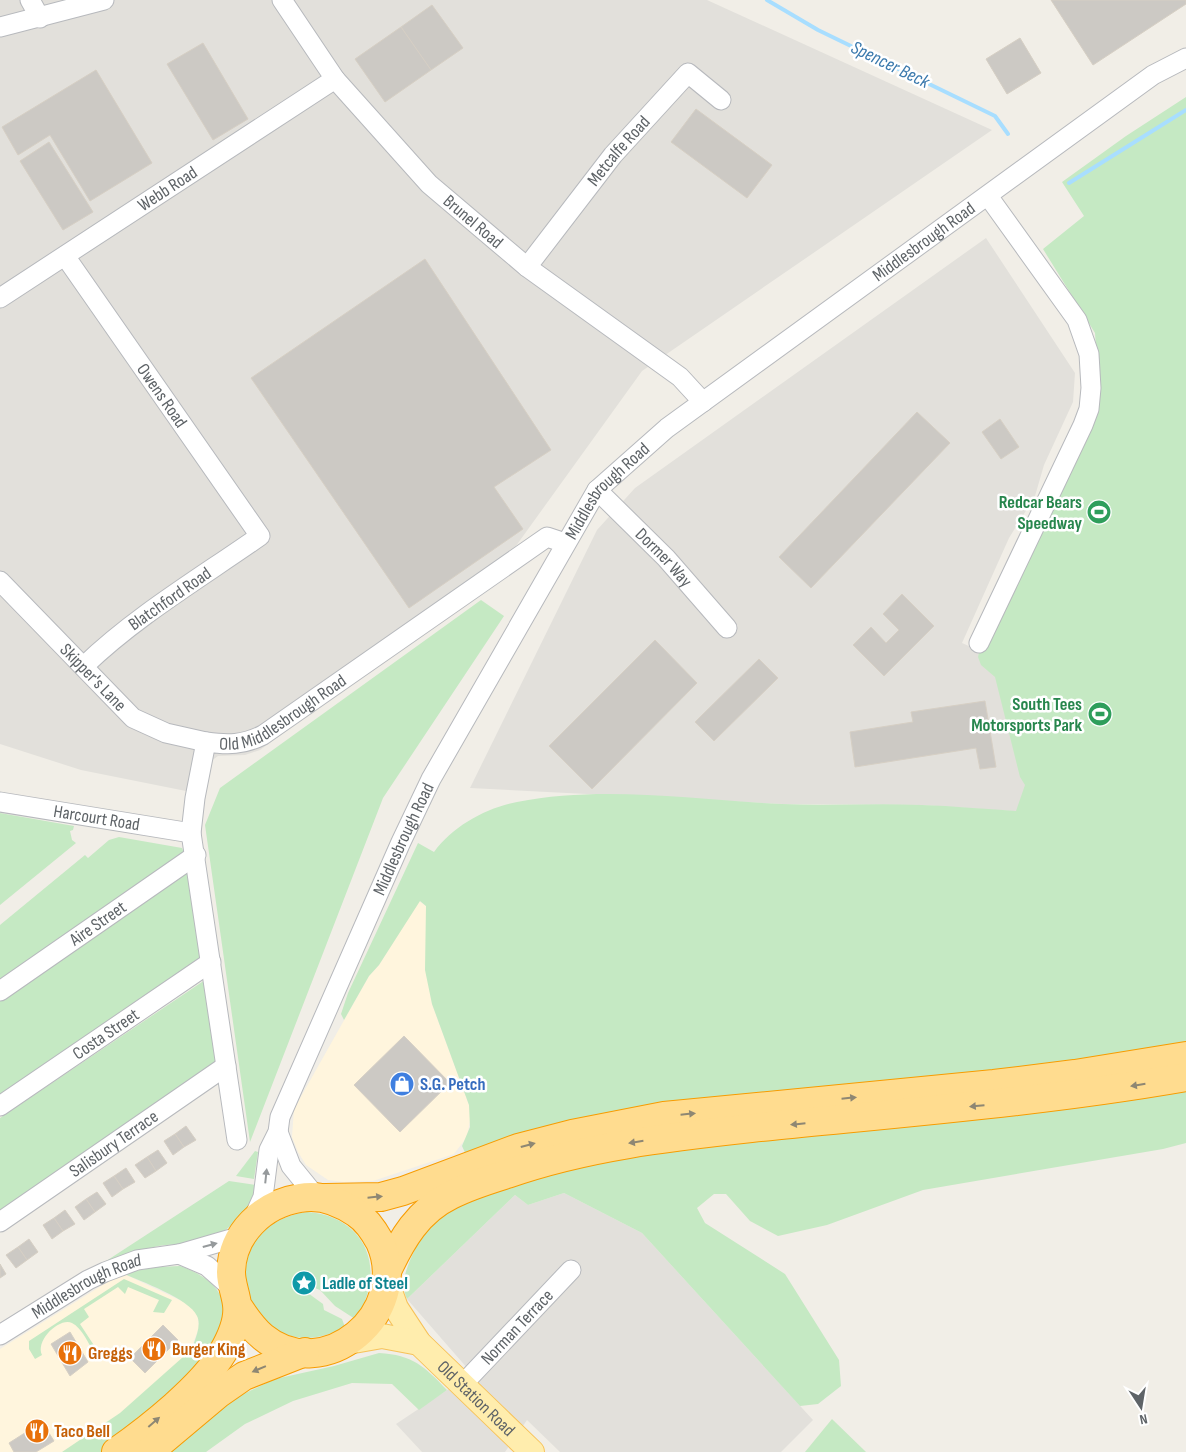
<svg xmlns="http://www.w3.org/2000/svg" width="1186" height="1452" viewBox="0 0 1186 1452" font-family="'Sofia Sans Condensed',sans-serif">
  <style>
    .commercial { fill: #fff5dd }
    .industrial { fill: #e2e0db }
    .green { fill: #c5e9c3 }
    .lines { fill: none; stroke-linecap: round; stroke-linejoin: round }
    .stream { stroke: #a8deff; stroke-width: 4 }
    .building { fill: #ccc9c4; stroke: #d6cfc4 }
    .minor-casing { stroke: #b7b9bd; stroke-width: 21 }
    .major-casing { stroke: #f7c259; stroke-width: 26 }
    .highway-casing { stroke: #f79c00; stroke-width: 30 }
    .minor { stroke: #fff; stroke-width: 19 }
    .major { stroke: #ffedad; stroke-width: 24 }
    .highway { stroke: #ffdc8f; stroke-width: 28 }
    .oneway { fill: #8e8773 }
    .oneway2 { fill: #969a9c }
    .labels { text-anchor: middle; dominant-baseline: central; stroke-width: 5; stroke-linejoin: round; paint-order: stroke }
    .street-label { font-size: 18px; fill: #5e6367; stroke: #fff }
    .leisure-label { font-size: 18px; font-weight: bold; fill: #27864d; stroke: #fff; text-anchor: end }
    .shop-label { font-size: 18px; font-weight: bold; fill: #366cbe; stroke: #fff; text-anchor: start }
    .culture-label { font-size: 18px; font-weight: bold; fill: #0d838f; stroke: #fff; text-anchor: start }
    .food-label { font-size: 18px; font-weight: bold; fill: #c56008; stroke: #fff; text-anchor: start }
    .water-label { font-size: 19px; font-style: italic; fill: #3c7aad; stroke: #fff }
  </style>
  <rect width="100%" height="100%" fill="#f1eee7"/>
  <!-- commercial -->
  <g class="commercial">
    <polygon points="419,901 426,906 426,968 432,1004 469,1105 471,1115 467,1137 454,1154 373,1181 343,1182 328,1180 306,1165 298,1152 292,1137 294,1109 369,976 379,965"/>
    <polygon points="122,1273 190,1305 198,1316 199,1328 181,1374 78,1452 0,1452 0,1349"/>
  </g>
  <!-- industrial -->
  <g class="industrial">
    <polygon points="0,0 707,0 992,130 642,371 490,582 260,750 245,755 218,756 211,761 201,794 81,770 0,744"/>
    <polygon points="986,238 1075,373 1073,402 1044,465 1035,496 1009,538 962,643 989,655 1035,787 1024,812 922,805 783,804 470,788 597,530 635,488"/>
    <polygon points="564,1193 642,1233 813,1420 781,1452 560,1452 527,1420 505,1452 422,1452 396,1424 447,1390 475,1377 407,1299 515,1195 528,1205"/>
  </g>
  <!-- green -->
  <g class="green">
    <path d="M1186,97V1047L467,1157L462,1146L470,1127L469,1105L432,1004L425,970L426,906L420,901L379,965L369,976L344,1020L341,1014L348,993L418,843L434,852C453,826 486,808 517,802C604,785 694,800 782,804C828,806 875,803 922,805C953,806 985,809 1016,811L1025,785L1020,777L995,677L981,665L978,657L980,649L1003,609L1007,607L1098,377L1095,333L1043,249L1084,216L1062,182L1126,136Z"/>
    <polygon points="481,600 504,616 383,798 250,1142 205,825 220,788"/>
    <polygon points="0,813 74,826 73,830 70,831 72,840 76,843 0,905"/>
    <polygon points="119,837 182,848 184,853 0,980 0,925 85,855 88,858 109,840"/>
    <polygon points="185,873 189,874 204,964 0,1103 0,1001"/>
    <polygon points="205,980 219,1066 0,1216 0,1118"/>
    <path d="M1186,1087V1143L1163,1149L923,1190L827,1225L778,1236L750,1221L726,1194H714L697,1208L705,1223L785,1274L839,1360L841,1386L818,1404L800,1406L642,1233L564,1193L528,1205L515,1195L407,1299C399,1282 408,1265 415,1249L410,1245L458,1200L585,1160Z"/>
    <polygon points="255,1151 258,1152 254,1179 236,1176"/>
    <path d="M229,1181L256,1185C252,1215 219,1241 189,1244C178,1245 168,1244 158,1246C138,1251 119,1258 100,1265Z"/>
    <path d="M307,1212C367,1216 388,1272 355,1319L335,1306L320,1290L312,1287L304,1278L299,1281L301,1288L323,1304L324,1310L342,1319L345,1327C249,1379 198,1228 307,1212Z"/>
    <path d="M180,1266C209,1276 232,1294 222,1329C219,1338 213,1348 209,1357L194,1343C197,1334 201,1324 197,1316C190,1299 140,1281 122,1273L158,1267Z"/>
    <path d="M124,1279L172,1300L164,1313L153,1312L159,1300L128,1287L125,1294L118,1287L84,1309L89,1317L80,1324L97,1350L94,1352C88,1343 82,1328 72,1323C60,1317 35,1340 42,1355L35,1359L29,1349V1341Z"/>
    <polygon points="192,1349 205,1362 103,1452 62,1452 120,1413"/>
    <path d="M379,1353C413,1355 424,1366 447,1390L419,1410L392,1384L352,1383L293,1401L245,1424L206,1452H162L194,1423L237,1397L275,1379L334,1366Z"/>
    <polygon points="832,1419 866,1452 805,1452"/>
  </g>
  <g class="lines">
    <!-- stream -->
    <g class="stream">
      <polyline points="767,0 818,30 995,116 1008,134"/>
      <polyline points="1069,183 1186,110"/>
    </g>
  </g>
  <!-- building -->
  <g class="building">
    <polygon points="1051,0 1186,0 1186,4 1093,65"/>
    <polygon points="432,5 463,48 431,70 401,27"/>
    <polygon points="401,27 431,70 385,102 355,59"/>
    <polygon points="1020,38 1041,73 1007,94 986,59"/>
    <polygon points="203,43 248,119 213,140 167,64"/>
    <polygon points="96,70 152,163 90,201 50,135 18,155 2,127"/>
    <polygon points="696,109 772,165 747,198 671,142"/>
    <polygon points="49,142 93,212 63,230 20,161"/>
    <polygon points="425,259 551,450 494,487 523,529 409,608 251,378"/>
    <polygon points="917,412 950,443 811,588 779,557"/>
    <polygon points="1000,419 1019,447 1001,459 982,432"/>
    <polygon points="902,594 934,626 884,676 853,645 871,627 886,643 899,630 883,614"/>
    <polygon points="655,640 697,683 592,789 549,746"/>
    <polygon points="759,659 778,678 714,741 695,722"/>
    <polygon points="985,701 996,767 980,769 976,748 855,767 850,732 913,722 911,712"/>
    <polygon points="404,1036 450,1083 400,1132 354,1085"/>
    <polygon points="186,1126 196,1140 184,1147 175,1134"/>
    <polygon points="175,1134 184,1147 173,1155 164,1141"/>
    <polygon points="158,1150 167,1163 156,1171 147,1157"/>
    <polygon points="147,1157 156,1171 145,1178 135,1165"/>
    <polygon points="126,1168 135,1182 123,1189 114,1176"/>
    <polygon points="114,1176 123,1189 112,1197 103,1183"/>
    <polygon points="97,1192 106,1204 95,1212 86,1199"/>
    <polygon points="86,1199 95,1212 84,1220 75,1207"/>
    <polygon points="65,1210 75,1224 63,1231 54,1218"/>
    <polygon points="54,1218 63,1231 52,1239 43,1225"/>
    <polygon points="29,1239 38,1252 27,1260 18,1247"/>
    <polygon points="18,1247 27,1260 16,1268 6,1255"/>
    <polygon points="0,1264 6,1274 0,1278"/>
    <polygon points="163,1325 178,1340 145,1373 130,1358"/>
    <polygon points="70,1332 88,1362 70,1376 51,1344"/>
    <polygon points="42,1422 54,1441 36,1452 14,1452 9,1443"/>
  </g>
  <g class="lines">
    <defs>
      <g id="minor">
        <polyline points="30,0 40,18"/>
        <path id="s1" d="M282,0L335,79L429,184L527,267L680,377L703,402"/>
        <polyline points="0,27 104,0"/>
        <path id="s2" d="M65,256L260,536C200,578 136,616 84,666"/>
        <path id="s3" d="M527,267L613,155L688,73L721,100"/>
        <path id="s4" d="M0,298L335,79"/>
        <path id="s5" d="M597,490L666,558L727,628"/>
        <path id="s6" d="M0,581L133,718L166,733L206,742"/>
        <polyline points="979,643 1083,425 1089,409 1091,388 1089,354 1077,320 988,196"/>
        <path id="s7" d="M0,802L191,833"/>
        <path id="s8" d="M0,991L196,855"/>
        <path id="s9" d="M0,1106L211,962"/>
        <polyline points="278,1132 291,1166 317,1198"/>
        <path id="s10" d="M237,1140L191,833L195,798L206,742C228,745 243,745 263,735L547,537L565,543"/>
        <path id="s11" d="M253,1219L263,1197L269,1150L278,1132L280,1117L401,842L431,779L597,490L667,428L1153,75L1186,58"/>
        <path id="s12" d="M0,1222L226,1066"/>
        <polyline points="179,1254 207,1266 232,1288"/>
        <path id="s13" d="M0,1335L88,1280L105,1272L137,1260L179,1254L241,1236"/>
        <path id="s14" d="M462,1385L571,1270"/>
      </g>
      <g id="major">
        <path id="s15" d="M387,1283L396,1308L419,1343L532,1452"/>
        <polyline points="348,1342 382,1336 419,1343"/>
      </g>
      <g id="highway">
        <polyline points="326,1198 381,1197 403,1191 518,1148 572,1134 664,1116 994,1084 1075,1074 1186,1056"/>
        <path d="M387,1271C402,1239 418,1211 451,1195C468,1186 488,1180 507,1174C593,1144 681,1136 771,1126C910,1112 1048,1101 1186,1077"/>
        <path d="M116,1452C150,1428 202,1387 223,1352C231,1338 239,1321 237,1305C236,1294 231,1284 231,1272C232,1233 263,1204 300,1198C320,1194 340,1202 356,1213C367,1220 374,1231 380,1242C412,1313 324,1387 263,1337C252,1328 245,1317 237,1305"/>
        <polyline points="149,1452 218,1394 244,1376 305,1352"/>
      </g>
    </defs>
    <!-- minor casing -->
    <use href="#minor" class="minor-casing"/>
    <!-- major casing -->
    <use href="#major" class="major-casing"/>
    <!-- highway casing -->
    <use href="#highway" class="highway-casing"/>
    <!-- minor -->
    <use href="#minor" class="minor"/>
    <!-- major -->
    <use href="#major" class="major"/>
    <!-- highway -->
    <use href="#highway" class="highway"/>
  </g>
  <!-- one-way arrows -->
  <defs><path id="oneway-solid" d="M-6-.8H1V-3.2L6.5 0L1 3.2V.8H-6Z" transform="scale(1.25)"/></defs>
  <g class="oneway">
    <use href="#oneway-solid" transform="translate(1138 1085) rotate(171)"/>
    <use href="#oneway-solid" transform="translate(849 1098) rotate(-6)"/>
    <use href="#oneway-solid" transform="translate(977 1106) rotate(175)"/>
    <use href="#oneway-solid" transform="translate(688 1114) rotate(-6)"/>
    <use href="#oneway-solid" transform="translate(798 1124) rotate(174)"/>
    <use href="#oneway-solid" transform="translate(636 1142) rotate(171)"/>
    <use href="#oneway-solid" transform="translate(528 1145) rotate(-15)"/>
    <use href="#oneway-solid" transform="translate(375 1197) rotate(-6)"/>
    <use href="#oneway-solid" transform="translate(259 1369) rotate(157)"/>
    <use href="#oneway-solid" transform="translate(154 1422) rotate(-41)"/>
  </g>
  <g class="oneway2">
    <use href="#oneway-solid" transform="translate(266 1176) rotate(-84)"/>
    <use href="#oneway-solid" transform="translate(210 1245) rotate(-15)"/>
  </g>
  <!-- icons -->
  <defs>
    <symbol id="stadium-disc" viewBox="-11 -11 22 22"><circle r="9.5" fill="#2e9e5b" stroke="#fff"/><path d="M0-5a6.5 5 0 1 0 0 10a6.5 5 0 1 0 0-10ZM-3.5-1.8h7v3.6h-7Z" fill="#fff"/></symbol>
    <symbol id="shop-disc" viewBox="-11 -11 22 22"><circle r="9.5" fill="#3f7fe0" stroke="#fff"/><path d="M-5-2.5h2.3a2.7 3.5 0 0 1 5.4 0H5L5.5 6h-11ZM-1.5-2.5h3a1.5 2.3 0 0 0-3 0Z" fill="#fff"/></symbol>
    <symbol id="sight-disc" viewBox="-11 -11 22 22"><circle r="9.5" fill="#0f9aa8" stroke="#fff"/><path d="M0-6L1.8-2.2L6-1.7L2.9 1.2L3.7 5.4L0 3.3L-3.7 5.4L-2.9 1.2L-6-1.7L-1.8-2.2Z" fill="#fff"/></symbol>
    <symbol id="restaurant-disc" viewBox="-11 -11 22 22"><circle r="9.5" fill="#e8710a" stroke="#fff"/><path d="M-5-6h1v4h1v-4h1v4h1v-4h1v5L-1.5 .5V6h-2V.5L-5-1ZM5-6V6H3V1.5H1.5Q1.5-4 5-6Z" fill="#fff"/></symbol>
  </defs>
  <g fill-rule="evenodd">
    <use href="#stadium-disc" x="1085" y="498" width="28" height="28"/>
    <use href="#stadium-disc" x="1086" y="700" width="28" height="28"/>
    <use href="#shop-disc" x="388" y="1070" width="28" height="28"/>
    <use href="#sight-disc" x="290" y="1269" width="28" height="28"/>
    <use href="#restaurant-disc" x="140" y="1335" width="28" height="28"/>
    <use href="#restaurant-disc" x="56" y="1339" width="28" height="28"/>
    <use href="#restaurant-disc" x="23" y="1417" width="28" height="28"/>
  </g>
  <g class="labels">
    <!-- street labels -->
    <g class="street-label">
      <text stroke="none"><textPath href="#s3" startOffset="148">Metcalfe Road</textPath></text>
      <text stroke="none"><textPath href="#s4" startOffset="200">Webb Road</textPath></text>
      <text stroke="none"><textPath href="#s1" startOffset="294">Brunel Road</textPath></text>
      <text stroke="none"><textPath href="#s11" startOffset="1221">Middlesbrough Road</textPath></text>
      <text stroke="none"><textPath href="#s2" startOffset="170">Owens Road</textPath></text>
      <text stroke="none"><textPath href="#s11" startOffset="816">Middlesbrough Road</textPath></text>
      <text stroke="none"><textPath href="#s5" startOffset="95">Dormer Way</textPath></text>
      <text transform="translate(170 599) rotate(-35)">Blatchford Road</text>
      <text stroke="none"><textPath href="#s6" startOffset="134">Skipper's Lane</textPath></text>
      <text stroke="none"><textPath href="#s10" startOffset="488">Old Middlesbrough Road</textPath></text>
      <text stroke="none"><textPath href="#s7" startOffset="98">Harcourt Road</textPath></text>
      <text stroke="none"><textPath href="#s11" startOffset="411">Middlesbrough Road</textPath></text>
      <text stroke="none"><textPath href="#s8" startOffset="119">Aire Street</textPath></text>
      <text stroke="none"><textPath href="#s9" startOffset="128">Costa Street</textPath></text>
      <text stroke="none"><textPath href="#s12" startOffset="138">Salisbury Terrace</textPath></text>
      <text stroke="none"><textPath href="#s13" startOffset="100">Middlesbrough Road</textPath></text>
      <text stroke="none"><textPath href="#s14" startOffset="80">Norman Terrace</textPath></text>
      <text stroke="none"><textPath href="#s15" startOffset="148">Old Station Road</textPath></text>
    </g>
    <!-- leisure labels -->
    <g class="leisure-label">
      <text x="1082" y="502">Redcar Bears<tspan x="1082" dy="21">Speedway</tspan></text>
      <text x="1082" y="704">South Tees<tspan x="1082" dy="21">Motorsports Park</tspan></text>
    </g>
    <!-- shop labels -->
    <g class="shop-label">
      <text x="420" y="1084">S.G. Petch</text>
    </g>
    <!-- culture labels -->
    <g class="culture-label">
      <text x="322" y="1283">Ladle of Steel</text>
    </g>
    <!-- food labels -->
    <g class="food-label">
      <text x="172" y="1349">Burger King</text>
      <text x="88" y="1353">Greggs</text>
      <text x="54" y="1431">Taco Bell</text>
    </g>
    <!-- water labels -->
    <g class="water-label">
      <text transform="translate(890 65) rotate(26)">Spencer Beck</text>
    </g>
  </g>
  <!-- north arrow -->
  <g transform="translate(1141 1407) rotate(168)" stroke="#ffffff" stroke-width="4" paint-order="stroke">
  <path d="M0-4L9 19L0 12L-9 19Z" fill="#5e6367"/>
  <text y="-8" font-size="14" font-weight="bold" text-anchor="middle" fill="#5e6367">N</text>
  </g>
</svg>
